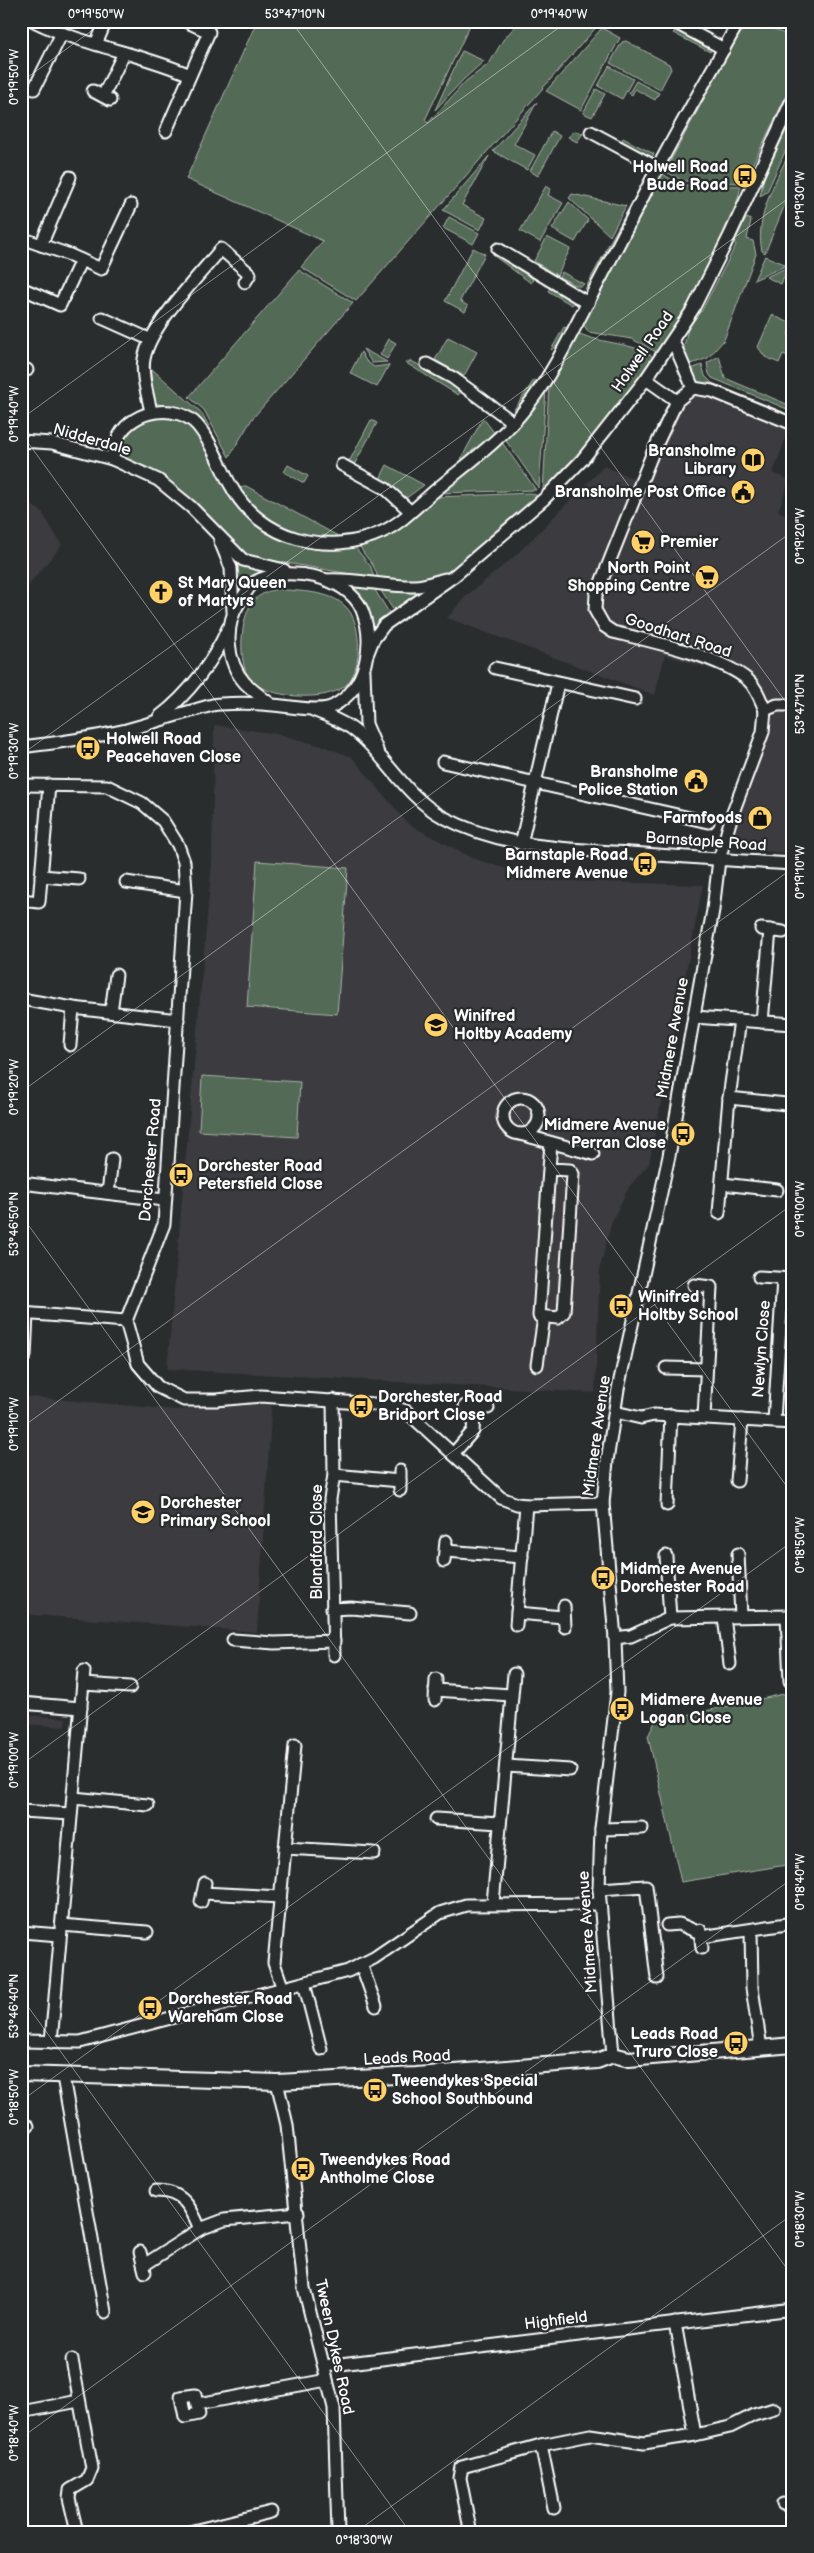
<svg xmlns="http://www.w3.org/2000/svg" width="814" height="2553" viewBox="0 0 814 2553" font-family="'Balsamiq Sans',sans-serif">
  <style>
    .built { fill: #3a3a3f }
    .green { fill: #536a56; stroke: #a9b4aa }
    .lines { fill: none; stroke-linecap: round; stroke-linejoin: round }
    .minor-casing { stroke: #fff; stroke-width: 15 }
    .major-casing { stroke: #fff; stroke-width: 18 }
    .minor { stroke: #2a2d2e; stroke-width: 11 }
    .major { stroke: #2a2d2e; stroke-width: 14 }
    .ticks { fill: none; stroke: #fff; stroke-width: 1; stroke-opacity: 0.45 }
    .labels { text-anchor: middle; dominant-baseline: central; stroke-width: 4.5; stroke-linejoin: round; paint-order: stroke }
    .poi-label { font-size: 16px; font-weight: bold; fill: #fff; stroke: #2a2d2e; text-anchor: start }
    .street-label { font-size: 16px; fill: #fff; stroke: #2a2d2e }
    .neatline { fill: none; stroke: #fff; stroke-width: 2 }
    .ticks-label { font-size: 12px; text-anchor: middle; fill: #fff }
  </style>
  <rect width="100%" height="100%" fill="#2a2d2e"/>
  <filter id="ink" filterUnits="userSpaceOnUse"><feTurbulence type="fractalNoise" baseFrequency=".02" numOctaves="2"/><feDisplacementMap in="SourceGraphic" scale="10" xChannelSelector="R" yChannelSelector="G"/><feConvolveMatrix kernelMatrix="1 2 1 2 8 2 1 2 1" color-interpolation-filters="sRGB"/></filter>
  <g filter="url(#ink)">
    <!-- built -->
    <g class="built">
      <polygon points="694,382 707,384 793,419 773,473 790,480 778,511 793,518 793,854 756,850 736,841 732,833 772,727 754,697 736,681 720,672 665,655 655,695 447,618 466,596 516,555 604,466 632,478 636,475 675,391 681,386"/>
      <polygon points="21,497 42,512 62,545 21,594"/>
      <polygon points="214,725 277,734 326,747 352,757 408,824 472,858 541,880 703,885 649,1164 629,1187 612,1221 600,1267 595,1393 167,1369 212,861"/>
      <polygon points="21,1396 178,1410 259,1400 272,1400 257,1632 21,1614"/>
      <polygon points="25,1715 66,1718 65,1727 24,1724"/>
    </g>
    <!-- green -->
    <g class="green">
      <polygon points="257,21 472,21 425,120 428,123 466,81 489,64 503,40 520,21 600,23 356,301 301,267 323,241 186,179"/>
      <polygon points="746,21 756,21 793,38 793,83 749,171 744,173 741,183 683,181 665,171"/>
      <polygon points="766,21 793,21 793,34"/>
      <polygon points="602,28 620,38 581,110 546,91"/>
      <polygon points="676,30 680,30 712,49 710,52 673,33"/>
      <polygon points="626,41 669,64 671,69 660,90 610,63 622,42"/>
      <polygon points="462,51 484,61 464,79 435,110"/>
      <polygon points="609,66 633,79 622,99 598,86"/>
      <polygon points="636,81 659,93 655,100 635,89 632,95 629,93"/>
      <polygon points="596,89 605,94 592,117 583,113"/>
      <polygon points="537,102 514,144 535,155 527,170 493,151"/>
      <polygon points="793,112 793,134 767,192 760,196 766,169"/>
      <polygon points="552,131 560,136 538,176 530,171"/>
      <polygon points="575,131 583,133 577,142 568,137"/>
      <polygon points="623,138 654,154 651,158 626,146 622,140"/>
      <path d="M793,145V185L765,253L762,251C754,216 778,177 793,145Z"/>
      <polygon points="489,156 462,205 486,218 480,230 443,210"/>
      <polygon points="649,172 649,175 608,253 605,251"/>
      <path d="M663,174L680,185L741,186C728,246 690,301 658,353L632,339L588,332L583,323Z"/>
      <polygon points="546,186 551,189 548,195 563,203 540,242 520,231"/>
      <polygon points="572,194 626,206 610,236 569,198"/>
      <polygon points="569,202 588,220 575,242 552,229"/>
      <polygon points="449,217 479,233 473,244 443,228"/>
      <path d="M747,218L751,220L747,239L753,241L756,254L724,340L708,358L686,366C680,348 688,326 697,310L701,312L736,245L732,242Z"/>
      <polygon points="547,237 570,249 557,276 534,261"/>
      <polygon points="473,248 485,254 460,301 468,306 465,312 445,301"/>
      <polygon points="496,254 529,273 533,280 531,283 494,256"/>
      <polygon points="604,254 607,255 591,285 585,289"/>
      <polygon points="765,256 787,265 754,280"/>
      <polygon points="788,267 781,284 766,277"/>
      <polygon points="299,270 353,303 252,419 229,457 204,410 189,397"/>
      <polygon points="562,272 584,284 582,286 577,286 559,277"/>
      <polygon points="550,288 558,289 575,301 572,305 548,291"/>
      <polygon points="772,315 792,324 788,335 793,338 793,358 783,354 779,363 765,357 758,347"/>
      <polygon points="564,327 569,329 561,343 551,350"/>
      <path d="M578,333C603,345 632,341 655,358L608,421L543,491L549,385Z"/>
      <polygon points="448,337 477,352 464,376 435,360"/>
      <polygon points="389,339 396,343 387,359 380,355"/>
      <polygon points="363,349 387,362 372,363"/>
      <polygon points="361,352 366,361 374,367 389,365 377,387 350,373"/>
      <polygon points="719,356 725,378 789,405 787,409 712,378 709,374 707,363"/>
      <polygon points="411,361 450,381 460,393 458,395 406,363"/>
      <polygon points="702,365 705,376 712,383 783,412 782,414 707,384 694,382 688,370"/>
      <polygon points="153,370 202,413 224,456 218,452 211,438 166,407 156,403 148,372"/>
      <polygon points="534,380 539,383 517,410 513,411"/>
      <polygon points="546,390 539,488 504,438"/>
      <polygon points="162,415 183,420 198,432 227,486 281,538 314,548 355,547 371,567 374,578 252,557 242,553 234,546 202,510 148,470 127,460 121,452 120,445 125,435 138,422"/>
      <polygon points="483,418 496,435 470,457 461,459"/>
      <polygon points="371,420 377,423 354,465 346,460 350,460"/>
      <polygon points="501,441 536,490 440,493"/>
      <polygon points="288,465 308,476 304,483 284,472"/>
      <polygon points="387,465 424,485 405,499 380,479"/>
      <path d="M246,486L338,536L352,534V537C339,537 323,541 310,538C291,535 241,509 240,488Z"/>
      <path d="M531,493L538,496C514,519 456,578 424,581C409,583 393,580 378,580C375,561 365,560 360,546L385,537L437,497Z"/>
      <polygon points="231,556 263,570 249,578 239,587 235,586"/>
      <polygon points="347,585 373,587 390,614 374,627 364,602"/>
      <polygon points="379,588 429,588 394,611"/>
      <path d="M278,589C299,592 330,590 346,607C361,621 362,661 351,679C345,689 333,693 322,695C302,698 270,696 253,682C237,669 240,623 250,606C255,596 267,591 278,589Z"/>
      <polygon points="257,861 348,868 337,1014 247,1007"/>
      <polygon points="202,1076 300,1082 297,1137 199,1131"/>
      <polygon points="793,1692 793,1864 681,1882 648,1736 655,1722"/>
      <polygon points="21,2499 28,2532 21,2532"/>
    </g>
    <g class="lines">
      <defs>
        <g id="minor">
          <path d="M34,21C84,46 140,53 190,75"/>
          <polyline points="672,21 724,49"/>
          <polyline points="96,44 106,21"/>
          <polyline points="34,89 61,35"/>
          <polyline points="93,91 110,100"/>
          <polyline points="103,96 124,53"/>
          <polyline points="166,131 209,32 185,21"/>
          <polyline points="591,132 658,168"/>
          <polyline points="21,238 70,255 101,269 131,205"/>
          <polyline points="41,245 70,177"/>
          <polyline points="498,249 588,303"/>
          <polyline points="21,288 60,305 81,260"/>
          <polyline points="102,318 149,339"/>
          <polyline points="673,341 693,388"/>
          <polyline points="427,364 453,378 507,418 512,424"/>
          <polyline points="21,367 27,370"/>
          <polyline points="646,379 677,401"/>
          <path d="M151,412C148,396 141,375 144,359C150,325 198,277 221,249L250,274L245,282"/>
          <path d="M793,424L712,391L693,388L677,401L653,452L596,595L595,610L604,626L613,632C650,641 720,656 748,680C757,688 760,699 765,710L777,705H793"/>
          <polyline points="21,441 52,443 112,459 158,480 191,507 243,560 284,570"/>
          <path d="M112,459C114,452 116,443 119,436C133,409 177,403 197,425C212,442 220,467 231,486C260,540 328,557 382,532C402,523 420,503 437,489C467,464 501,440 525,409C551,377 569,338 588,302C612,258 634,214 657,169C683,119 712,71 739,21"/>
          <polyline points="342,465 386,489 410,511"/>
          <polyline points="220,541 231,568 233,612"/>
          <path d="M326,580C356,578 385,587 415,586C425,586 436,581 445,579"/>
          <polyline points="367,655 373,640 384,625 454,576 544,499 582,460 646,379 693,309 730,235 793,98"/>
          <polyline points="495,668 635,699"/>
          <polyline points="364,671 366,724 377,750"/>
          <path d="M313,710C326,715 339,720 351,728C385,753 404,796 443,817C501,848 566,849 630,853C685,857 739,861 793,864"/>
          <path d="M159,717C188,695 214,661 228,628"/>
          <path d="M21,747C56,743 91,738 126,730C149,724 172,716 195,710C203,708 212,704 220,704C238,703 256,703 273,705C288,706 320,713 333,706C367,688 375,643 362,610C348,576 285,564 255,582C249,585 244,596 239,603C224,626 226,662 245,683C253,691 263,698 272,705"/>
          <polyline points="443,762 708,822"/>
          <polyline points="21,785 107,786 142,803 163,821 178,845 184,862 186,891 164,1224 126,1321 138,1364 158,1387 184,1400 216,1400 261,1396 388,1405 406,1411 501,1498 517,1504 526,1505 603,1503"/>
          <polyline points="521,844 558,683"/>
          <polyline points="41,876 79,879"/>
          <polyline points="126,882 186,891"/>
          <polyline points="21,900 39,902 49,785"/>
          <polyline points="761,929 783,932"/>
          <polyline points="21,999 73,1008 178,1020"/>
          <polyline points="111,1012 116,975"/>
          <polyline points="694,1017 793,1024"/>
          <polyline points="762,1022 770,930"/>
          <polyline points="70,1045 73,1008"/>
          <circle cx="521" cy="1116" r="18"/>
          <polyline points="729,1098 786,1104"/>
          <polyline points="520,1134 593,1154"/>
          <polyline points="549,1169 539,1316 558,1318 564,1312 573,1174 570,1170 549,1169 551,1143"/>
          <polyline points="21,1183 164,1200"/>
          <polyline points="723,1184 777,1190"/>
          <polyline points="108,1193 112,1159"/>
          <polyline points="719,1213 729,1098 740,1020"/>
          <polyline points="759,1277 793,1279"/>
          <polyline points="694,1285 711,1287 704,1417"/>
          <polyline points="21,1313 126,1321"/>
          <polyline points="25,1356 27,1314"/>
          <polyline points="537,1365 544,1317"/>
          <polyline points="666,1368 706,1369"/>
          <polyline points="333,1400 334,1475 330,1499 334,1655"/>
          <polyline points="465,1406 488,1408"/>
          <polyline points="615,1412 641,1418 654,1415 793,1423"/>
          <polyline points="774,1421 783,1279"/>
          <polyline points="453,1454 473,1431 475,1407"/>
          <polyline points="334,1475 400,1481"/>
          <polyline points="737,1481 742,1420"/>
          <polyline points="400,1490 400,1471"/>
          <polyline points="667,1505 671,1415"/>
          <polyline points="446,1551 522,1557"/>
          <polyline points="738,1554 741,1616"/>
          <polyline points="666,1556 670,1618"/>
          <polyline points="444,1561 446,1541"/>
          <polyline points="564,1606 565,1627"/>
          <polyline points="332,1609 351,1608 410,1613"/>
          <polyline points="517,1613 563,1617"/>
          <polyline points="787,1616 790,1681"/>
          <polyline points="724,1617 730,1664"/>
          <polyline points="516,1625 526,1505"/>
          <polyline points="615,1638 631,1636 670,1618 793,1616"/>
          <polyline points="233,1640 274,1643 334,1641"/>
          <polyline points="83,1684 130,1687"/>
          <polyline points="435,1690 511,1695"/>
          <polyline points="435,1700 436,1679"/>
          <polyline points="21,1703 81,1708"/>
          <polyline points="506,1766 570,1770"/>
          <polyline points="73,1798 148,1805"/>
          <polyline points="21,1811 71,1814"/>
          <polyline points="436,1819 500,1823"/>
          <polyline points="601,1829 642,1828"/>
          <polyline points="285,1848 374,1853"/>
          <polyline points="599,1889 646,1886 657,1978"/>
          <polyline points="203,1893 280,1897"/>
          <polyline points="201,1902 205,1883"/>
          <polyline points="493,1903 514,1674"/>
          <polyline points="61,1925 147,1932"/>
          <polyline points="667,1925 679,1924 700,1933"/>
          <polyline points="700,1930 702,1948"/>
          <polyline points="751,1930 752,1988 761,2048"/>
          <polyline points="21,1932 60,1935"/>
          <polyline points="701,1937 793,1923"/>
          <polyline points="361,1964 376,2006"/>
          <polyline points="304,1983 321,2049"/>
          <polyline points="283,1989 274,1963 295,1745"/>
          <polyline points="21,2041 80,2042 348,1971 374,1958 440,1913 466,1905 600,1904"/>
          <polyline points="51,2042 84,1671"/>
          <polyline points="613,2055 599,1889 601,1829 617,1692 615,1638 603,1503 607,1461 618,1389 669,1156 713,910 719,860 732,815 763,732 765,710"/>
          <polyline points="63,2077 105,2312"/>
          <polyline points="277,2082 287,2125 304,2288 334,2408 338,2532"/>
          <polyline points="21,2125 28,2126"/>
          <path d="M156,2191C183,2191 191,2207 200,2229"/>
          <polyline points="140,2252 145,2272"/>
          <polyline points="144,2265 200,2229 224,2220 298,2213"/>
          <polyline points="675,2323 695,2435"/>
          <polyline points="72,2360 92,2468 87,2480 70,2490 69,2498 77,2532"/>
          <polyline points="324,2366 793,2309"/>
          <polygon points="195,2395 199,2414 185,2417 181,2397"/>
          <polyline points="198,2404 327,2380"/>
          <polyline points="21,2412 79,2401"/>
          <polyline points="541,2445 554,2508"/>
          <polyline points="783,2504 793,2507"/>
          <polyline points="470,2529 460,2478 462,2467 541,2445 590,2435 644,2443 695,2435 730,2427 754,2415 774,2409"/>
          <polyline points="189,2532 271,2512"/>
        </g>
        <polyline id="major" points="21,2074 277,2082 416,2075 597,2061 613,2055 629,2059 793,2045"/>
      </defs>
      <!-- minor casing -->
      <use href="#minor" class="minor-casing"/>
      <!-- major casing -->
      <use href="#major" class="major-casing"/>
      <!-- minor -->
      <use href="#minor" class="minor"/>
      <!-- major -->
      <use href="#major" class="major"/>
    </g>
  </g>
  <!-- ticks -->
  <path class="ticks" d="M291,21L793,712M21,82L105,21M21,419L568,21M21,433L793,1495M21,755L793,195M21,1092L793,531M21,1215L793,2277M21,1428L793,868M21,1765L793,1204M21,1997L410,2532M21,2101L793,1541M21,2438L793,1878M356,2532L793,2214"/>
  <!-- icons -->
  <defs>
    <symbol id="bus-disc" viewBox="-11 -11 22 22"><circle r="9.5" fill="#ffd166" stroke="#2a2d2e"/><path d="M-5-6H5V4H4V6H2V4H-2V6H-4V4H-5ZM-3.5-4V0h7V-4ZM-3.5 1.2v1.5H-2V1.2ZM2 1.2v1.5H3.5V1.2Z" fill="#111"/></symbol>
    <symbol id="library-disc" viewBox="-11 -11 22 22"><circle r="9.5" fill="#ffd166" stroke="#2a2d2e"/><path d="M-6-4Q-3-5.5-.7-3.5V5Q-3 3-6 4ZM6-4Q3-5.5 .7-3.5V5Q3 3 6 4Z" fill="#111"/></symbol>
    <symbol id="civic-disc" viewBox="-11 -11 22 22"><circle r="9.5" fill="#ffd166" stroke="#2a2d2e"/><path d="M-.6-6.5H3V-4.5H.6V-3L4-1V1h2V6H-6V1h2V-1L-.6-3ZM-1.2 2.5V6h2.4V2.5Z" fill="#111"/></symbol>
    <symbol id="supermarket-disc" viewBox="-11 -11 22 22"><circle r="9.5" fill="#ffd166" stroke="#2a2d2e"/><path d="M-6-5.5h2.5l.6 2H6L4.5 2H-2.5L-4.4-4H-6ZM-1.5 3.2a1.3 1.3 0 1 0 .1 0ZM3 3.2a1.3 1.3 0 1 0 .1 0Z" fill="#111"/></symbol>
    <symbol id="church-disc" viewBox="-11 -11 22 22"><circle r="9.5" fill="#ffd166" stroke="#2a2d2e"/><path d="M-1.2-6h2.4v3.5h3.3v2.4h-3.3V6h-2.4V-.1h-3.3v-2.4h3.3Z" fill="#111"/></symbol>
    <symbol id="shop-disc" viewBox="-11 -11 22 22"><circle r="9.5" fill="#ffd166" stroke="#2a2d2e"/><path d="M-5-2.5h2.3a2.7 3.5 0 0 1 5.4 0H5L5.5 6h-11ZM-1.5-2.5h3a1.5 2.3 0 0 0-3 0Z" fill="#111"/></symbol>
    <symbol id="school-disc" viewBox="-11 -11 22 22"><circle r="9.5" fill="#ffd166" stroke="#2a2d2e"/><path d="M0-5L7-2L0 1L-7-2ZM-4 1L0 2.5L4 1V4Q0 6-4 4Z" fill="#111"/></symbol>
  </defs>
  <g fill-rule="evenodd">
    <use href="#bus-disc" x="731" y="162" width="28" height="28"/>
    <use href="#library-disc" x="739" y="446" width="28" height="28"/>
    <use href="#civic-disc" x="729" y="478" width="28" height="28"/>
    <use href="#supermarket-disc" x="629" y="528" width="28" height="28"/>
    <use href="#supermarket-disc" x="693" y="563" width="28" height="28"/>
    <use href="#church-disc" x="147" y="578" width="28" height="28"/>
    <use href="#bus-disc" x="74" y="734" width="28" height="28"/>
    <use href="#civic-disc" x="682" y="767" width="28" height="28"/>
    <use href="#shop-disc" x="746" y="804" width="28" height="28"/>
    <use href="#bus-disc" x="631" y="850" width="28" height="28"/>
    <use href="#school-disc" x="422" y="1011" width="28" height="28"/>
    <use href="#bus-disc" x="669" y="1120" width="28" height="28"/>
    <use href="#bus-disc" x="167" y="1161" width="28" height="28"/>
    <use href="#bus-disc" x="607" y="1292" width="28" height="28"/>
    <use href="#bus-disc" x="347" y="1392" width="28" height="28"/>
    <use href="#school-disc" x="129" y="1498" width="28" height="28"/>
    <use href="#bus-disc" x="589" y="1564" width="28" height="28"/>
    <use href="#bus-disc" x="608" y="1695" width="28" height="28"/>
    <use href="#bus-disc" x="136" y="1994" width="28" height="28"/>
    <use href="#bus-disc" x="722" y="2029" width="28" height="28"/>
    <use href="#bus-disc" x="361" y="2076" width="28" height="28"/>
    <use href="#bus-disc" x="289" y="2155" width="28" height="28"/>
  </g>
  <g class="labels">
    <!-- poi labels -->
    <g class="poi-label">
      <text x="728" y="167" text-anchor="end">Holwell Road<tspan x="728" dy="18">Bude Road</tspan></text>
      <text x="736" y="451" text-anchor="end">Bransholme<tspan x="736" dy="18">Library</tspan></text>
      <text x="726" y="492" text-anchor="end">Bransholme Post Office</text>
      <text x="660" y="542">Premier</text>
      <text x="690" y="568" text-anchor="end">North Point<tspan x="690" dy="18">Shopping Centre</tspan></text>
      <text x="178" y="583">St Mary Queen<tspan x="178" dy="18">of Martyrs</tspan></text>
      <text x="106" y="739">Holwell Road<tspan x="106" dy="18">Peacehaven Close</tspan></text>
      <text x="678" y="772" text-anchor="end">Bransholme<tspan x="678" dy="18">Police Station</tspan></text>
      <text x="742" y="818" text-anchor="end">Farmfoods</text>
      <text x="628" y="855" text-anchor="end">Barnstaple Road<tspan x="628" dy="18">Midmere Avenue</tspan></text>
      <text x="454" y="1016">Winifred<tspan x="454" dy="18">Holtby Academy</tspan></text>
      <text x="666" y="1125" text-anchor="end">Midmere Avenue<tspan x="666" dy="18">Perran Close</tspan></text>
      <text x="198" y="1166">Dorchester Road<tspan x="198" dy="18">Petersfield Close</tspan></text>
      <text x="638" y="1297">Winifred<tspan x="638" dy="18">Holtby School</tspan></text>
      <text x="378" y="1397">Dorchester Road<tspan x="378" dy="18">Bridport Close</tspan></text>
      <text x="160" y="1503">Dorchester<tspan x="160" dy="18">Primary School</tspan></text>
      <text x="620" y="1569">Midmere Avenue<tspan x="620" dy="18">Dorchester Road</tspan></text>
      <text x="640" y="1700">Midmere Avenue<tspan x="640" dy="18">Logan Close</tspan></text>
      <text x="168" y="1999">Dorchester Road<tspan x="168" dy="18">Wareham Close</tspan></text>
      <text x="718" y="2034" text-anchor="end">Leads Road<tspan x="718" dy="18">Truro Close</tspan></text>
      <text x="392" y="2081">Tweendykes Special<tspan x="392" dy="18">School Southbound</tspan></text>
      <text x="320" y="2160">Tweendykes Road<tspan x="320" dy="18">Antholme Close</tspan></text>
    </g>
    <!-- street labels -->
    <g class="street-label">
      <text transform="translate(643 352) rotate(-55)">Holwell Road</text>
      <text transform="translate(92 440) rotate(16)">Nidderdale</text>
      <text transform="translate(678 636) rotate(18)">Goodhart Road</text>
      <text transform="translate(706 842) rotate(4)">Barnstaple Road</text>
      <text transform="translate(673 1038) rotate(-80)">Midmere Avenue</text>
      <text transform="translate(151 1160) rotate(-85)">Dorchester Road</text>
      <text transform="translate(762 1349) rotate(-86)">Newlyn Close</text>
      <text transform="translate(597 1436) rotate(-82)">Midmere Avenue</text>
      <text transform="translate(317 1542) rotate(-90)">Blandford Close</text>
      <text transform="translate(588 1932) rotate(-94)">Midmere Avenue</text>
      <text transform="translate(407 2058) rotate(-3)">Leads Road</text>
      <text transform="translate(556 2321) rotate(-7)">Highfield</text>
      <text transform="translate(334 2347) rotate(78)">Tween Dykes Road</text>
    </g>
  </g>
  <!-- margin -->
  <rect width="814" height="2553" fill="none" stroke="#2a2d2e" stroke-width="55"/>
  <rect x="28" y="28" width="758" height="2498" class="neatline"/>
  <g class="ticks-label">
    <text x="96" y="18">0°19'50"W</text>
    <text x="295" y="18">53°47'10"N</text>
    <text x="559" y="18">0°19'40"W</text>
    <text transform="translate(14 77) rotate(-90)" y="4">0°19'50"W</text>
    <text transform="translate(800 199) rotate(-90)" y="4">0°19'30"W</text>
    <text transform="translate(14 414) rotate(-90)" y="4">0°19'40"W</text>
    <text transform="translate(800 536) rotate(-90)" y="4">0°19'20"W</text>
    <text transform="translate(800 704) rotate(-90)" y="4">53°47'10"N</text>
    <text transform="translate(14 751) rotate(-90)" y="4">0°19'30"W</text>
    <text transform="translate(800 872) rotate(-90)" y="4">0°19'10"W</text>
    <text transform="translate(14 1087) rotate(-90)" y="4">0°19'20"W</text>
    <text transform="translate(800 1209) rotate(-90)" y="4">0°19'00"W</text>
    <text transform="translate(14 1224) rotate(-90)" y="4">53°46'50"N</text>
    <text transform="translate(14 1424) rotate(-90)" y="4">0°19'10"W</text>
    <text transform="translate(800 1545) rotate(-90)" y="4">0°18'50"W</text>
    <text transform="translate(14 1760) rotate(-90)" y="4">0°19'00"W</text>
    <text transform="translate(800 1882) rotate(-90)" y="4">0°18'40"W</text>
    <text transform="translate(14 2006) rotate(-90)" y="4">53°46'40"N</text>
    <text transform="translate(14 2097) rotate(-90)" y="4">0°18'50"W</text>
    <text transform="translate(800 2219) rotate(-90)" y="4">0°18'30"W</text>
    <text transform="translate(14 2433) rotate(-90)" y="4">0°18'40"W</text>
    <text x="364" y="2544">0°18'30"W</text>
  </g>
</svg>
